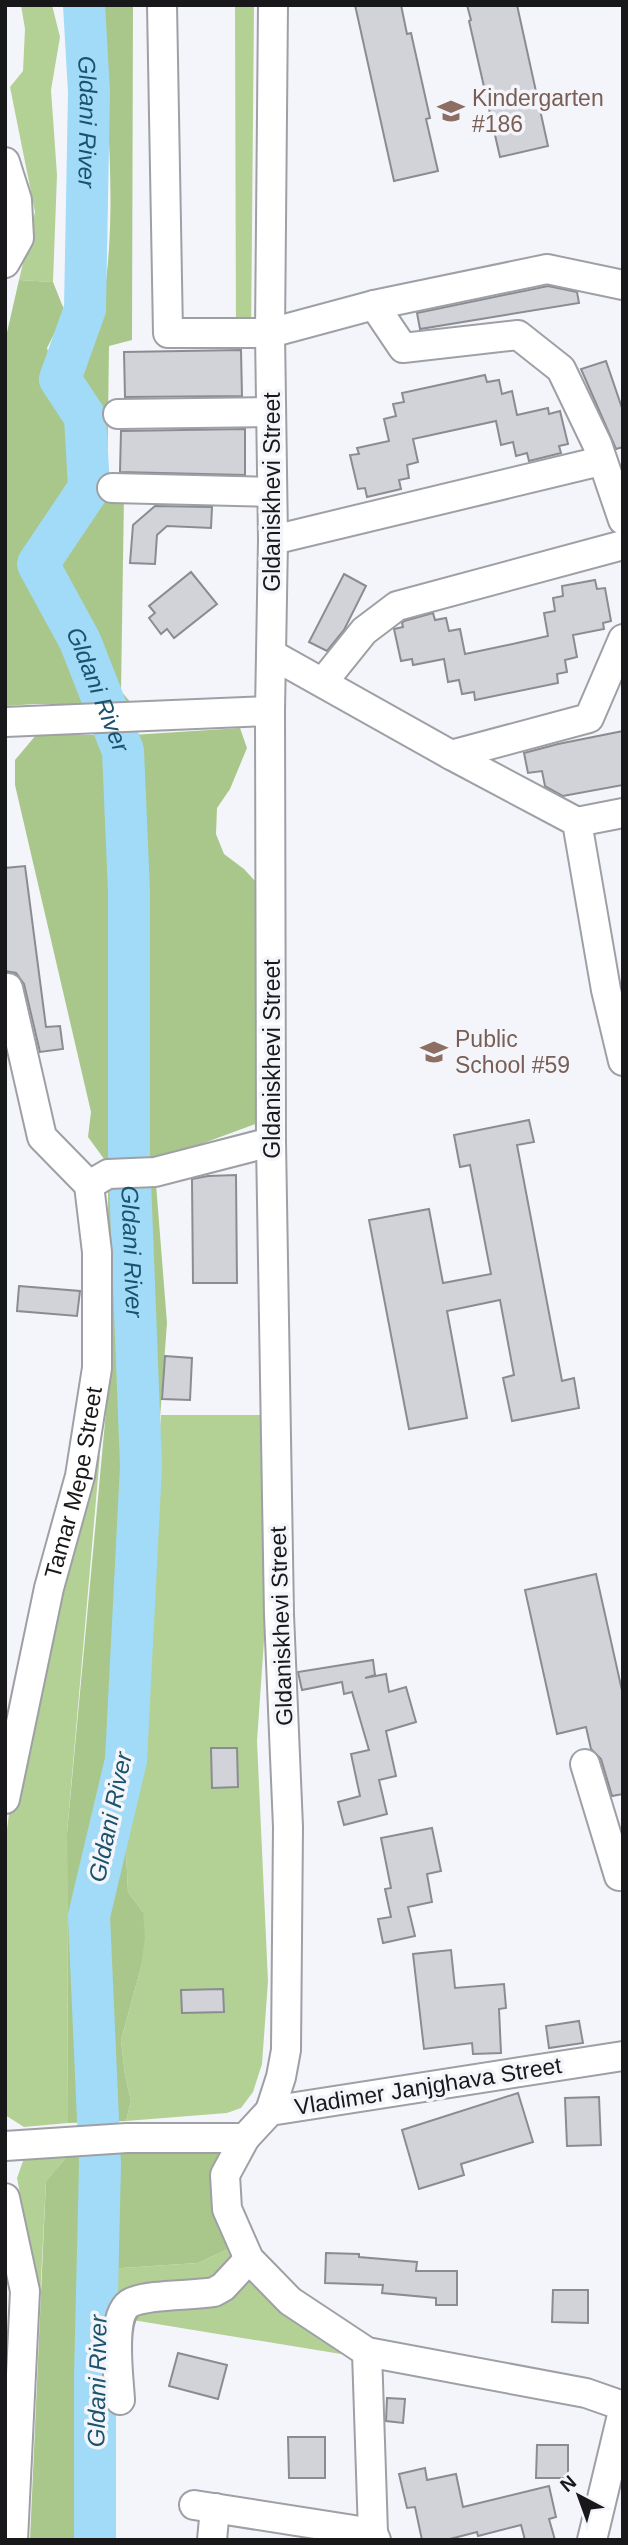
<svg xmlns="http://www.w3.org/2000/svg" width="628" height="2545" viewBox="0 0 628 2545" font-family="Arial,sans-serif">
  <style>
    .green { fill: #b3d095 }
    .forest { fill: #a9c78a }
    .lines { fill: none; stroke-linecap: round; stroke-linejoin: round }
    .river { stroke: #a2dbf8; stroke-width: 42 }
    .building { fill: #d2d3d9; stroke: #8b8c92; stroke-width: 2 }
    .minor-casing { stroke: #9ea0a5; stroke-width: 32 }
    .minor { stroke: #fff; stroke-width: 28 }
    .labels { text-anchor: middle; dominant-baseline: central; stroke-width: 7; stroke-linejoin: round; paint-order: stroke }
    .education-label { font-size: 23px; fill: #785e54; stroke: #f4f5fb; text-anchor: start }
    .street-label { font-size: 23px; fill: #18181a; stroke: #f4f5fb }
    .water-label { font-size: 24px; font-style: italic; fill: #1a536c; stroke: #f4f5fb }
  </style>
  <rect width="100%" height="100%" fill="#f4f5fb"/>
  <!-- green -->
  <g class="green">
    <polygon points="21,5 52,5 60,37 51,90 57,175 53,282 19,280 35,212 10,87 23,71 25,29"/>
    <polygon points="235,5 254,5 251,341 236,340"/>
    <polygon points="161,1415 264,1415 266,1612 257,1741 268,1981 262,2064 253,2092 241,2108 227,2113 126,2121 131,2101 125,2075 121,2040 140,1971 143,1912 128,1892 126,1851"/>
    <polygon points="100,1454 67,1833 68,2123 24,2127 5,2115 5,1845 9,1814 57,1585"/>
    <polygon points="36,2154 69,2154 46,2181 40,2300 17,2178 23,2161"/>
    <polygon points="234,2246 343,2348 341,2354 108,2316 106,2269 198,2263"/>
  </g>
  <!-- forest -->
  <g class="forest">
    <path d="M97,5H133L132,340L109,346L107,496H124L121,691L132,704H36L5,706V341L19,280L53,282L65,312L47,348L55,374V396L60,400C134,334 108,99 97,5Z"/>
    <polygon points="240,728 247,748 230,789 217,808 216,834 224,854 244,869 255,881 258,902 258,1123 155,1161 107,1163 88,1137 91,1112 15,785 15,760 36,735 132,735"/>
    <polygon points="156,1184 167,1323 143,1649 126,1851 128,1892 143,1912 145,1938 140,1971 121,2040 125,2075 131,2101 126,2121 68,2123 67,1833 109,1379 108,1186"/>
    <polygon points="225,2147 234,2246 198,2263 106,2269 108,2316 104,2540 30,2540 46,2181 69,2154"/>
  </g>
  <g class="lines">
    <!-- river -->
    <path class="river" id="s1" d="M84,5L89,92L85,309L60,379L85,417L89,488L38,564L80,641L123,751L129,892V1155L141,1466L126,1760L89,1916L100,2165L95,2378V2540"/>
  </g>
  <!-- building -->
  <g class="building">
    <polygon points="355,5 401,5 407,34 411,33 430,118 426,119 438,171 394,181"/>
    <polygon points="467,5 517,5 548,146 500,157 469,21 471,20"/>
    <polygon points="548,286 577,292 579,303 420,329 417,313"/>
    <polygon points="241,350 242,396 125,397 124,352"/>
    <polygon points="606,361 623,411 623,447 616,449 581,369"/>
    <polygon points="485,375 487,382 499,380 502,394 512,391 517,415 548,408 549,414 560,411 568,444 559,446 561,453 529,461 527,453 516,456 513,442 501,445 496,421 413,439 418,462 407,465 409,478 399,480 401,489 367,497 365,488 358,489 350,455 359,454 357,448 389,441 384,419 396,416 393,404 404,402 402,393"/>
    <polygon points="245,429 245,475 120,472 121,431"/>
    <polygon points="155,506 212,507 211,528 167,526 157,535 155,564 130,563 133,525"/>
    <polygon points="191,572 217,604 174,638 167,629 161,634 149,618 155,613 149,606"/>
    <polygon points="344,574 366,586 344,630 327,651 309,642"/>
    <polygon points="595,580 597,589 605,588 611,621 603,623 604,629 573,635 577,657 565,660 567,672 557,674 558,683 475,700 474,692 462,694 459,680 448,682 444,659 413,665 412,659 401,661 394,629 403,627 402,623 404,621 433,613 435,620 446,618 449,631 460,629 465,654 517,643 548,636 544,613 555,611 553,598 563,596 562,586"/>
    <polygon points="623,731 623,785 563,796 545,786 542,771 528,773 524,753 558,744"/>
    <polygon points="25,866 46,1027 60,1026 63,1049 40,1052 24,984 16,973 5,971 5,868"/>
    <polygon points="529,1120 534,1142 517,1145 562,1381 574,1378 579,1408 512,1421 503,1378 514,1375 500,1300 447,1311 467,1418 409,1429 369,1220 429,1209 443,1283 491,1274 470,1165 460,1167 454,1135"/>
    <polygon points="236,1175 237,1283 193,1283 192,1179 208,1176"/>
    <polygon points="19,1286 80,1291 77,1316 17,1311"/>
    <polygon points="165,1356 192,1358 190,1400 162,1399"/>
    <polygon points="596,1574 623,1695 623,1794 612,1796 601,1759 591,1749 586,1727 557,1734 525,1590"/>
    <polygon points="373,1660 375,1675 365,1678 386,1674 389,1692 406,1687 416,1722 386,1731 396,1776 379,1780 387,1814 344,1825 338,1802 360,1796 351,1754 369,1750 352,1692 344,1694 342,1682 302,1690 298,1672"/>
    <polygon points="211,1748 237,1748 238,1787 212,1788"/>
    <polygon points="432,1828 441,1871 427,1874 432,1902 408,1907 415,1936 383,1943 378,1919 391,1917 385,1889 391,1888 381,1838"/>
    <polygon points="451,1950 455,1988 504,1984 506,2008 499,2009 501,2053 473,2054 472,2043 424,2049 413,1954"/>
    <polygon points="223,1989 224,2012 182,2013 181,1990"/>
    <polygon points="579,2021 583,2043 549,2048 546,2026"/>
    <polygon points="518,2093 533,2142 461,2164 464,2175 419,2189 402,2130"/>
    <polygon points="599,2097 601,2145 567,2146 565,2098"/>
    <polygon points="326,2253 359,2254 359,2257 417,2262 416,2271 457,2271 457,2305 436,2305 436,2298 382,2293 383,2285 325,2283"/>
    <polygon points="553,2290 588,2290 588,2323 552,2322"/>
    <polygon points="178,2353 227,2365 218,2399 169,2386"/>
    <polygon points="387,2398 405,2399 403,2423 386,2421"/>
    <polygon points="288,2437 325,2437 325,2478 289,2478"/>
    <polygon points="537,2445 568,2445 568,2478 536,2478"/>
    <polygon points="425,2468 427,2480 456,2474 463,2507 549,2486 556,2517 549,2519 555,2540 525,2540 521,2525 478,2536 477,2532 446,2540 422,2540 415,2507 407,2508 399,2474"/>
  </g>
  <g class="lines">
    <defs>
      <g id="minor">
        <polyline points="162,5 168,333 270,333 374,305 547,269 623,285"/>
        <polyline points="5,162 17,200 19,238 5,263"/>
        <polyline points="374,305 403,348 518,335 561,369 597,444 623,520"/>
        <polyline points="118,414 271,412"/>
        <polyline points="112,488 272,492"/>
        <polyline points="273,540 601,461"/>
        <polyline points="271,654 451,755 577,822 606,990 623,1061"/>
        <polyline points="323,682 364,631 397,606 623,545"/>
        <polyline points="5,722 270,711"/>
        <polyline points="451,755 589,718 623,639"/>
        <polyline points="577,822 623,813"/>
        <polyline points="5,988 8,988 42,1137 89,1185"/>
        <polyline points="585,1764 619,1876"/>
        <path id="s2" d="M5,1799L49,1588L80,1476L97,1368V1252L89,1185L108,1174L155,1172L271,1142"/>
        <polyline points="623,2056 270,2111 245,2138 225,2175 227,2209 249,2259 290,2301 367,2352 586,2393 623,2406"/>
        <polyline points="270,2111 281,2077 286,2050 288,1827 279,1615 271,1142 270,711 273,540 270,333 273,5"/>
        <polyline points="5,2146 127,2138 245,2138"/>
        <polyline points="5,2198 25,2291 13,2540"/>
        <polyline points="367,2352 373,2533 376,2540"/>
        <path d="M120,2400C119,2378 109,2312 132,2302C152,2294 191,2296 214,2292L223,2287L249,2259"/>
        <polyline points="194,2505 373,2533"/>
        <polyline points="212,2540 215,2508"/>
        <polyline points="592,2540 623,2411"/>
      </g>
    </defs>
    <!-- minor casing -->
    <use href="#minor" class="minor-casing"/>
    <!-- minor -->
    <use href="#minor" class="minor"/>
  </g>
  <!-- icons -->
  <defs>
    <symbol id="school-bare" viewBox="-9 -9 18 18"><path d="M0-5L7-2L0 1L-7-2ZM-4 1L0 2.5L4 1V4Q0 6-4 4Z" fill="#8d6e63" stroke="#f4f5fb" stroke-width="2.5" paint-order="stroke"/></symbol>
  </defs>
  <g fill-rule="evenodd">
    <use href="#school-bare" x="432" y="92" width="38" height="38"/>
    <use href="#school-bare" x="415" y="1033" width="38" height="38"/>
  </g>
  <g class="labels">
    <!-- education labels -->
    <g class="education-label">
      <text x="472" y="98">Kindergarten<tspan x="472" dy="26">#186</tspan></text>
      <text x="455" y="1039">Public<tspan x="455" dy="26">School #59</tspan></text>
    </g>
    <!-- street labels -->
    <g class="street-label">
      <text transform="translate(272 492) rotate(-90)">Gldaniskhevi Street</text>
      <text transform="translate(272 1059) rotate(-90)">Gldaniskhevi Street</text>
      <text stroke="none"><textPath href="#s2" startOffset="324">Tamar Mepe Street</textPath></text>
      <text transform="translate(281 1626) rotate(-92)">Gldaniskhevi Street</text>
      <text transform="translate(428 2086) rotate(-9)">Vladimer Janjghava Street</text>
    </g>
    <!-- water labels -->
    <g class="water-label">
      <text stroke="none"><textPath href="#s1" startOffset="117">Gldani River</textPath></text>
      <text stroke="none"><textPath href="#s1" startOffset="726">Gldani River</textPath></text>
      <text stroke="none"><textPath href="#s1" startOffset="1293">Gldani River</textPath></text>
      <text transform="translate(110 1817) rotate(-78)">Gldani River</text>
      <text transform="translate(97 2381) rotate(-89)">Gldani River</text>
    </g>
  </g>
  <!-- border -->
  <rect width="628" height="2545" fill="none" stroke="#18181a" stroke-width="14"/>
  <!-- north arrow -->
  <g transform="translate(579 2496) rotate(319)" stroke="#f4f5fb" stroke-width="5" paint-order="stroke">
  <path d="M0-5L12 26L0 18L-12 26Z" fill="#18181a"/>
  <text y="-10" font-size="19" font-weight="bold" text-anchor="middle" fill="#18181a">N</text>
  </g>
</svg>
